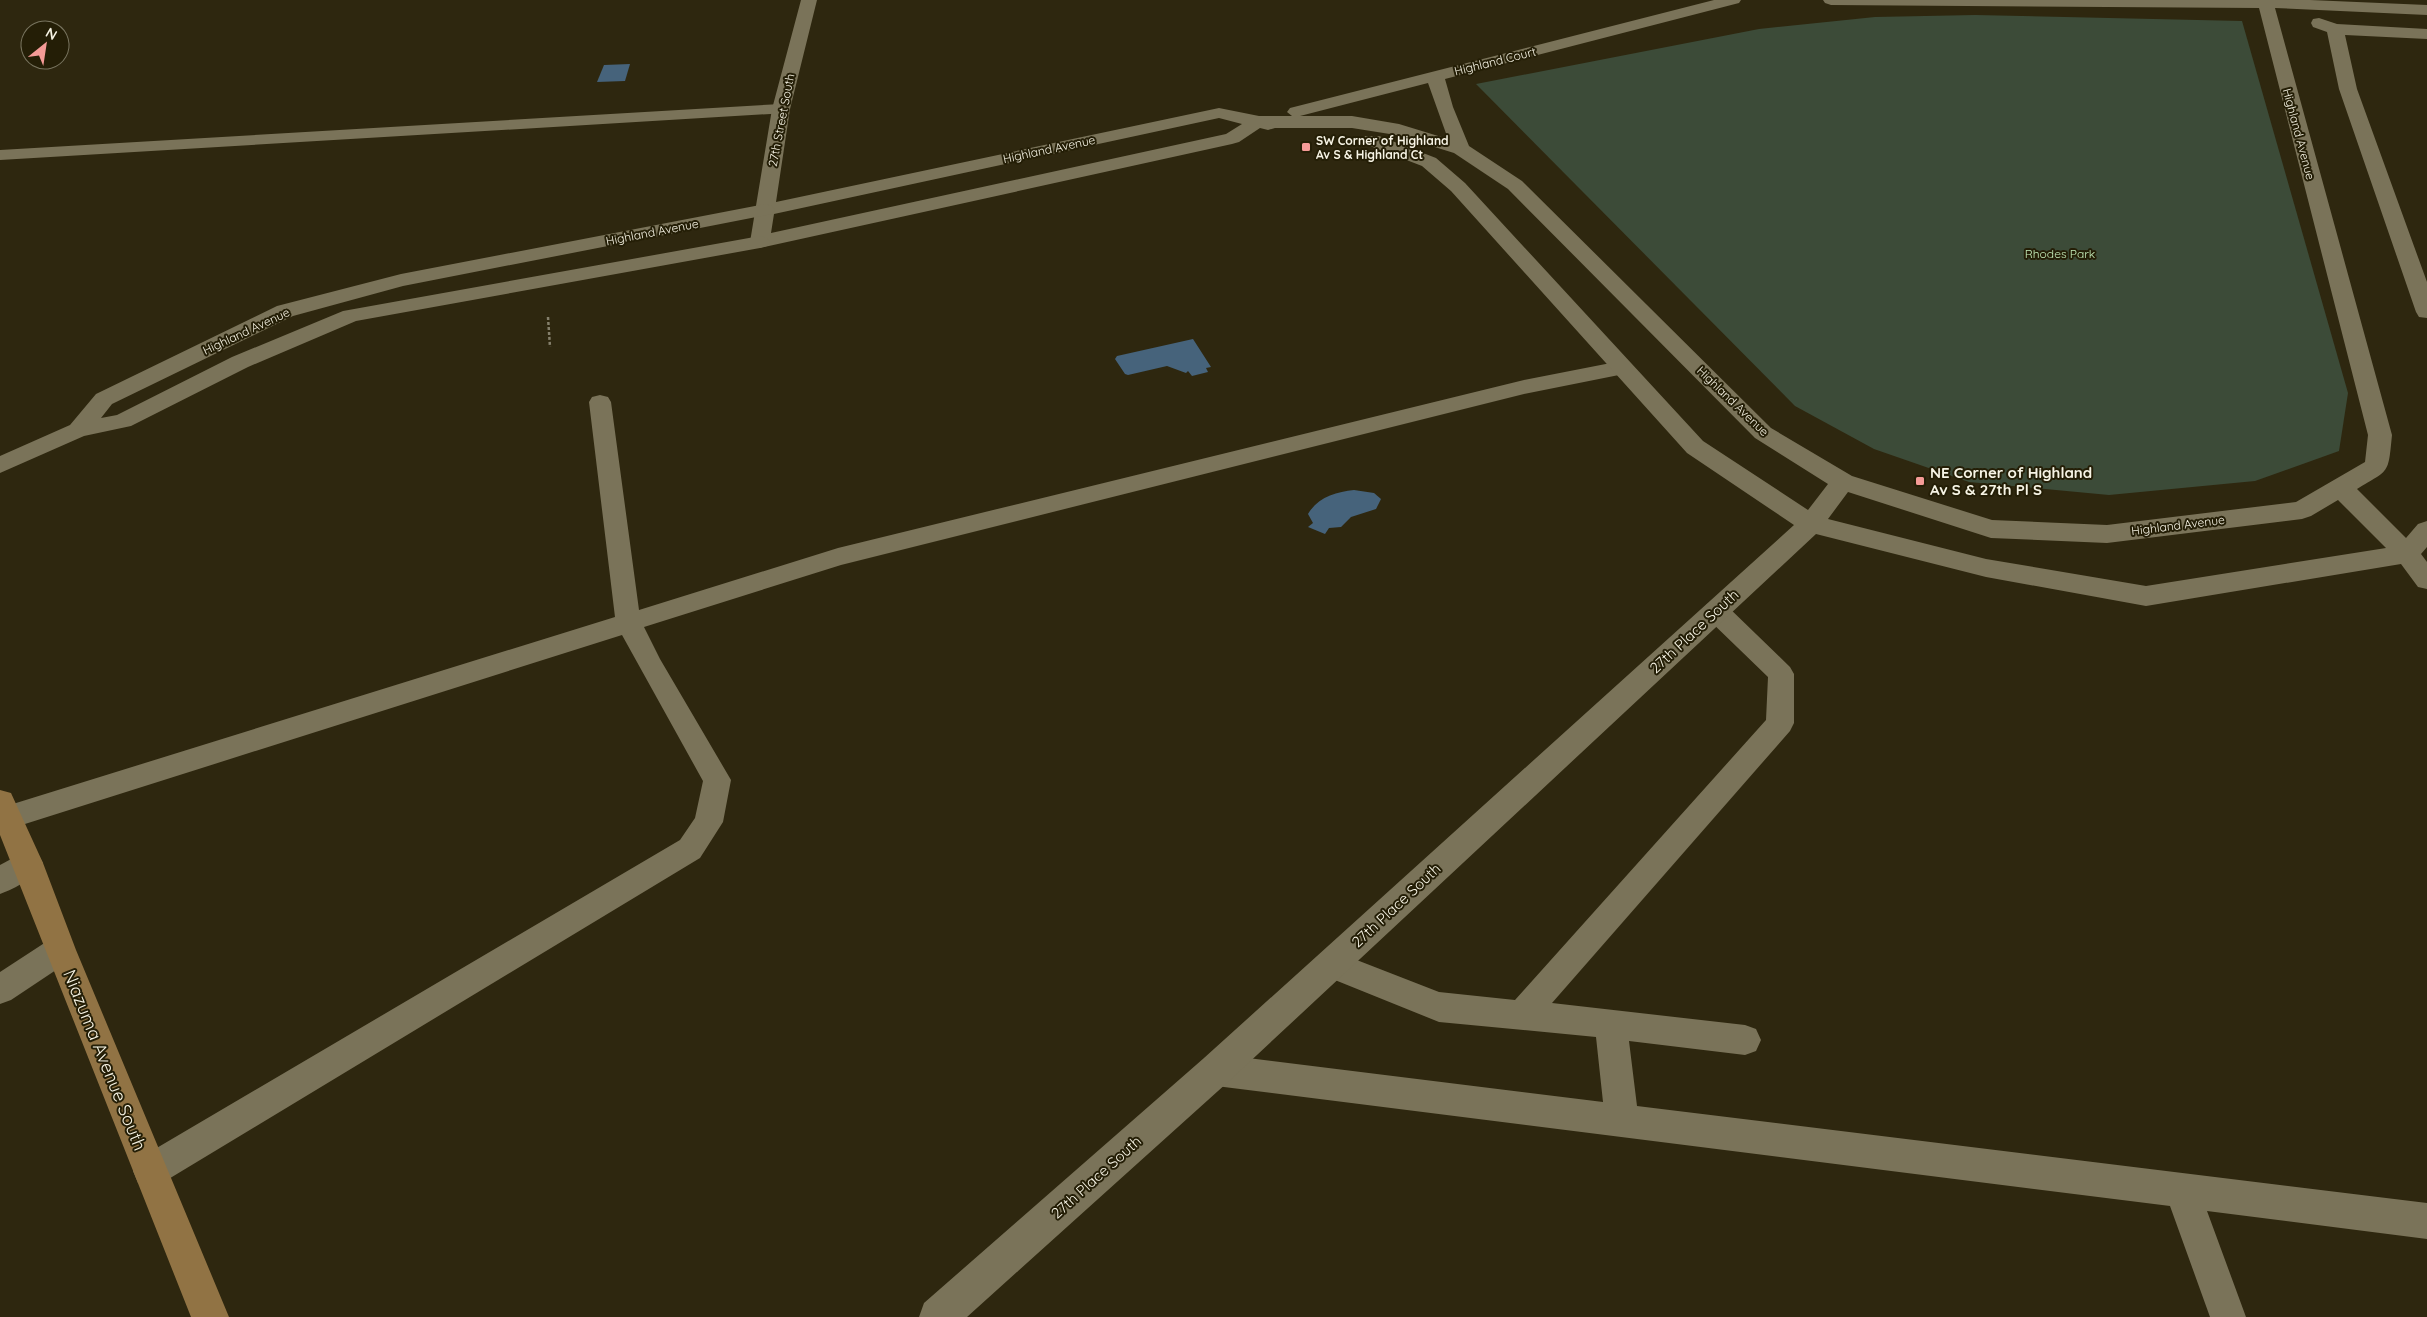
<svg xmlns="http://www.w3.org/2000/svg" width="2427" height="1317" viewBox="0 0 2427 1317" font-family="Quicksand,sans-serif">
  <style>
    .green { fill: #3c4b38 }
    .water { fill: #46637b }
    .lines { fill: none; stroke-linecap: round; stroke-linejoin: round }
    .path { stroke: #847f6b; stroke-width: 2.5; stroke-dasharray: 3 2; stroke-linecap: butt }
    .service { fill: #7a7359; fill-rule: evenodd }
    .minor { fill: #7a7359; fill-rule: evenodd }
    .tertiary { fill: #7a7359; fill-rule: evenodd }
    .secondary { fill: #917344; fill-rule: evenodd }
    .poi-dot { fill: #f59b97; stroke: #241e06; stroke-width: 2 }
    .labels { text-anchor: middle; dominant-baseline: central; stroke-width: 4; stroke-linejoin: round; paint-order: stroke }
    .far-street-label { font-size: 12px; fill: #f7f4e5; stroke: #241e06 }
    .far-poi-label { font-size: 12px; font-weight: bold; fill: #f7f4e5; stroke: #241e06; text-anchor: start }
    .far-park-label { font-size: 12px; fill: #c5eebb; stroke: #241e06 }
    .poi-label { font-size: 15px; font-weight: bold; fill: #f7f4e5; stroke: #241e06; text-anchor: start }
    .street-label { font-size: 15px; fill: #f7f4e5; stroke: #241e06 }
    .near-street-label { font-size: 18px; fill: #f7f4e5; stroke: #241e06 }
  </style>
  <rect width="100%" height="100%" fill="#2e270f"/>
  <!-- green -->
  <polygon class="green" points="1975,15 2242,21 2348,393 2339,451 2255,481 2109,495 1969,482 1874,449 1795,406 1476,84 1759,29 1875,17"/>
  <!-- water -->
  <g class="water">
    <polygon points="630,64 625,81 597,82 604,65"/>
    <polygon points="1193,339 1211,367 1206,368 1208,372 1192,376 1188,371 1186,373 1167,366 1128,375 1125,374 1115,359 1117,356"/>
    <path d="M1354,490L1374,493L1381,499L1376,509L1351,517L1341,527L1329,528L1325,534L1308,527L1313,523L1308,514C1318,497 1336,492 1354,490Z"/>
  </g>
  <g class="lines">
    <!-- path -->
    <polyline class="path" points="548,317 550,347"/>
    <!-- service -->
    <g class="service">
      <polygon points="781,104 787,105 790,109 787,113 0,160 0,150"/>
      <polygon points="1621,361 1629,363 1632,368 1629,373 1524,394 841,565 644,627 660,659 731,780 723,822 700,858 162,1183 150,1188 138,1183 133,1171 138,1159 680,840 695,818 703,781 622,635 6,830 0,828 0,808 615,617 589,402 592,397 600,395 608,397 611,402 639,610 838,548 1524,380"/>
      <polygon points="1716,602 1725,604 1790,667 1794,674 1794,723 1790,731 1552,1003 1745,1025 1756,1029 1761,1040 1756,1051 1745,1055 1629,1041 1637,1106 2427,1203 2427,1239 2207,1211 2246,1317 2210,1317 2170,1206 1216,1086 1204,1081 1200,1070 1204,1059 1216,1054 1603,1102 1596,1037 1439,1022 1320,974 1315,964 1320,954 1331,950 1439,992 1515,1000 1766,720 1768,677 1707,618 1703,611 1707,604"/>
      <path d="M28,850L38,854L43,863C35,878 16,888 0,894V865Z"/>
      <polygon points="60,936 71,940 75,950 71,960 11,1000 0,1004 0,972 49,940"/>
    </g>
    <!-- minor -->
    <g class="minor">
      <path d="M801,0H817L790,109L776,202L1219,108L1259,116H1292L1287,112L1290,108L1714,0H1741L1739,3L1445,79L1453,107L1469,146L1522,181L1771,428L1852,476L1992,520L2107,525L2296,502L2365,462L2368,435L2259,8L1831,5L1825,3L1823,0H2310L2427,5V15L2275,8L2392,435C2388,475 2390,469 2357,489L2406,538L2418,524L2427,521V547L2421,554L2427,562V589L2418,587L2401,564L2146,606L1986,577L1816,534L1228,1082L967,1317H919L924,1303L1204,1058L1794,525L1687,453L1451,191L1422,166L1365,144L1363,140L1365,136H1379L1436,158L1465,183L1703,441L1808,510L1828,484L1755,438L1508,189L1454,153L1396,135L1352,128H1275L1268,130L1260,128L1239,142L1232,144L760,248L753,246L750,242L772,109ZM1428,83L1448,139L1399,124L1352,116H1300ZM1219,118L1242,124L1226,134L771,233L774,214ZM1848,492L1991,538L2107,543L2302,519L2311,516L2338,500L2386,548L2146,586L1986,559L1828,519Z"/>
      <polygon points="2319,18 2337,24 2427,29 2427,39 2345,35 2357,89 2427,282 2427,318 2419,317 2416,312 2339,89 2327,32 2313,27 2311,23 2313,19"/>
    </g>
    <!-- tertiary -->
    <polygon class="tertiary" points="765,204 772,206 775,210 772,214 403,286 293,316 112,404 101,418 117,415 232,357 343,311 760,236 767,238 770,242 767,246 760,248 356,321 248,367 131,426 84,436 0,473 0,456 70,425 96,394 277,306 401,274"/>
    <!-- secondary -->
    <polygon class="secondary" points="0,790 11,793 43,863 76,950 229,1317 191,1317 0,835"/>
  </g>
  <!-- markers -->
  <g class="poi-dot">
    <rect x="1301" y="142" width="10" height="10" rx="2.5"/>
    <rect x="1915" y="476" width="10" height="10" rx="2.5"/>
  </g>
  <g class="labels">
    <!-- far-street labels -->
    <g class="far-street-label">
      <text transform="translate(1495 61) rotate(-14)">Highland Court</text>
      <text transform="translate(781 120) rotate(-79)">27th Street South</text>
      <text transform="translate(2299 134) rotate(75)">Highland Avenue</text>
      <text transform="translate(1049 149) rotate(-12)">Highland Avenue</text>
      <text transform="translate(652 232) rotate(-11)">Highland Avenue</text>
      <text transform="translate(246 331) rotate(-25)">Highland Avenue</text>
      <text transform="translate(1733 401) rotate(44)">Highland Avenue</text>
      <text transform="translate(2178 525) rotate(-7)">Highland Avenue</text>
    </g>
    <!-- far-poi labels -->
    <g class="far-poi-label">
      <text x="1316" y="140">SW Corner of Highland<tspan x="1316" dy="14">Av S &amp; Highland Ct</tspan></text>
    </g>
    <!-- far-park labels -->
    <g class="far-park-label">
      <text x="2060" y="253">Rhodes Park</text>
    </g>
    <!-- poi labels -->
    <g class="poi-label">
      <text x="1930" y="472">NE Corner of Highland<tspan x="1930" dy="17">Av S &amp; 27th Pl S</tspan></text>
    </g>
    <!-- street labels -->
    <g class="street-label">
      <text transform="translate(1694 631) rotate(-43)">27th Place South</text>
      <text transform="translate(1396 905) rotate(-43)">27th Place South</text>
      <text transform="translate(1096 1177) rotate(-42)">27th Place South</text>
    </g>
    <!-- near-street labels -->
    <g class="near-street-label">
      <text transform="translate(105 1060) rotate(68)">Niazuma Avenue South</text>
    </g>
  </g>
  <!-- north arrow -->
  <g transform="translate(45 45) rotate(30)"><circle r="24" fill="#241e06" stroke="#78745f"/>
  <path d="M0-4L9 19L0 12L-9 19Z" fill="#f59b97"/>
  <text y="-8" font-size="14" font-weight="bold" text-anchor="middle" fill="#f7f4e5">N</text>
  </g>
</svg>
